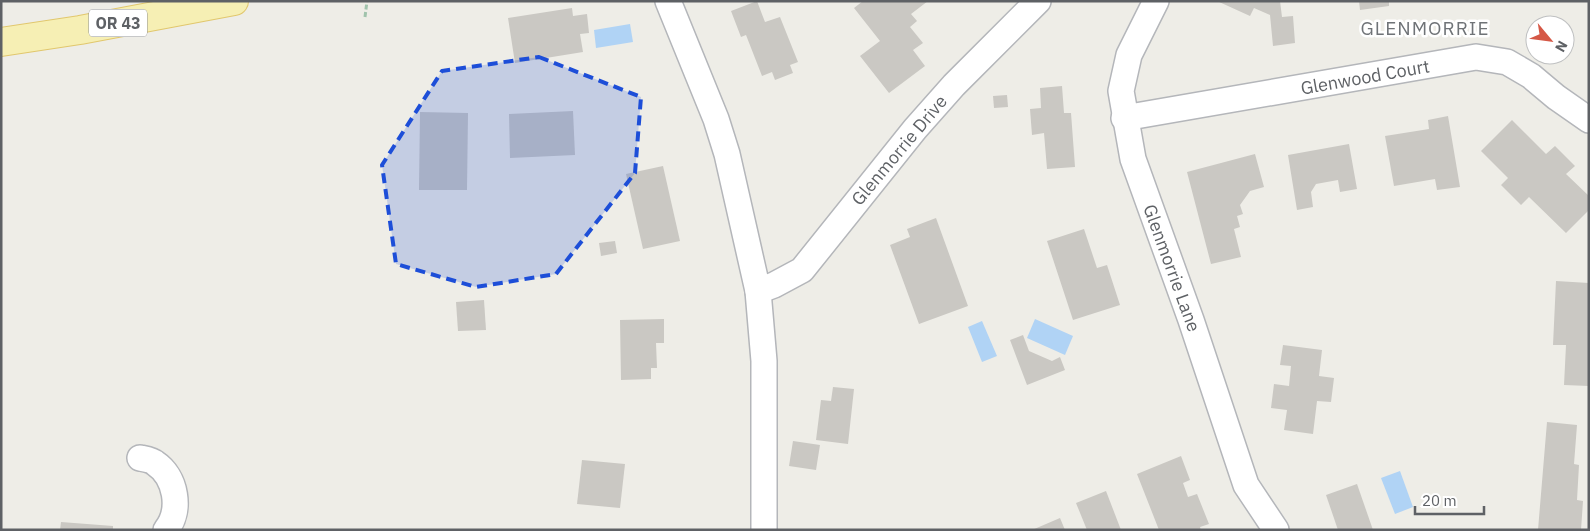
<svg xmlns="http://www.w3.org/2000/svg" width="1590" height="531" viewBox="0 0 1590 531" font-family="'IBM Plex Sans',sans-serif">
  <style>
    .water { fill: #b0d3f5 }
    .building { fill: #cac8c3 }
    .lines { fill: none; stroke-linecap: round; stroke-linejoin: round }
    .minor-casing { stroke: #b4b6ba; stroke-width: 28 }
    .major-casing { stroke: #e1c76d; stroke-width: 30 }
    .path { stroke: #a0c3ac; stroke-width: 3; stroke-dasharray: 5 2.5; stroke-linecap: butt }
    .minor { stroke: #fff; stroke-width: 25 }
    .major { stroke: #f6efb4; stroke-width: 28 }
    .marked { fill: #1d4ed8; fill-opacity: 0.2; stroke: #1d4ed8; stroke-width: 4; stroke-dasharray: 10 6; stroke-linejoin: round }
    .labels { text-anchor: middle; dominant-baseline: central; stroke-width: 5; stroke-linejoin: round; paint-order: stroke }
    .shield { fill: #fff; stroke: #8e9093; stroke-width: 1 }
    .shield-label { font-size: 16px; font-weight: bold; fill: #5e6165 }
    .street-label { font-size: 18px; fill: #5e6165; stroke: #fff }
    .neighbourhood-label { font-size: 19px; letter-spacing: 1px; fill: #6f7377; stroke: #fff }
  </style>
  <rect width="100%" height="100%" fill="#eeede7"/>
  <!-- water -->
  <g class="water">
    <polygon points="630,24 633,42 596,48 594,30"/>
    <polygon points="1035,319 1073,336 1065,355 1027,338"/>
    <polygon points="982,321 997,356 982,362 968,327"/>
    <polygon points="1400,471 1413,507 1395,514 1381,478"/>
  </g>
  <!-- building -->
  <g class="building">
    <polygon points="757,1 765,22 780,17 798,62 790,65 793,73 775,80 772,72 762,76 746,35 741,37 731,11"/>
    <polygon points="863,1 928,1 911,14 917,21 910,27 923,43 913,50 925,66 889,93 860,56 880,41 854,8"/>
    <polygon points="1217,1 1280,1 1282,17 1293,16 1295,43 1273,46 1270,15 1254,8 1250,16"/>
    <polygon points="1359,1 1389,1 1389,6 1360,10"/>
    <polygon points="572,8 573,16 587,14 589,33 580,34 583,52 515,63 508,18"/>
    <polygon points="1062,86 1064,113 1071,113 1075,167 1047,169 1044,133 1032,135 1030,109 1041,108 1040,88"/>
    <polygon points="1007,95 1008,107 994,108 993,96"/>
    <polygon points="573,111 575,155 510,158 509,114"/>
    <polygon points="420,112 468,113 467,190 419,190"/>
    <polygon points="1448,116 1460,187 1437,190 1435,179 1394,186 1385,136 1429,129 1428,120"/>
    <polygon points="1512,120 1546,154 1555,146 1575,166 1566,174 1589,196 1589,210 1566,233 1529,197 1521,205 1501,185 1508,178 1481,151"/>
    <polygon points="1349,144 1357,189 1340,192 1338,180 1316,184 1311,192 1313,207 1297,210 1288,155"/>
    <polygon points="1255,154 1264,187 1250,191 1240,205 1243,214 1237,216 1240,227 1234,229 1241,257 1211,264 1187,172"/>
    <polygon points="663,166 680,241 643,249 626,174"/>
    <polygon points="936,218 968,306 919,324 890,245 910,237 907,229"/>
    <polygon points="1084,229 1097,268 1107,265 1120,305 1073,320 1047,241"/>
    <polygon points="615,241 617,253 601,256 599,243"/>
    <polygon points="1556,281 1589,283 1589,386 1564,385 1566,345 1553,345"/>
    <polygon points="484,300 486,330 458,331 456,302"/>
    <polygon points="664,319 664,343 656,343 657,368 651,368 651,379 621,380 620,320"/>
    <polygon points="1023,335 1029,351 1052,361 1060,357 1065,370 1027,385 1010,340"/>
    <polygon points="1283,345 1322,350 1319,376 1334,378 1331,402 1317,401 1313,434 1284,430 1287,410 1271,408 1274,384 1289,386 1291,366 1280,365"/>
    <polygon points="833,387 854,389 848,444 816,440 821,400 831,401"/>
    <polygon points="1547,422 1577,425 1574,464 1579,465 1577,500 1583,501 1581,530 1538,530"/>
    <polygon points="793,441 820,445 816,470 789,466"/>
    <polygon points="1181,456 1190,480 1183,483 1188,497 1197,494 1209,524 1200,527 1201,530 1159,530 1137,474"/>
    <polygon points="582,460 625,464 620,508 577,504"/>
    <polygon points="1357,484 1373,530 1338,530 1326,495"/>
    <polygon points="1106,491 1121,530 1087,530 1076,503"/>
    <polygon points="1060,518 1065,530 1032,530"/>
    <polygon points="61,522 113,526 113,530 60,530"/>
  </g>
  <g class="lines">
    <defs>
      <g id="minor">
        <polyline points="668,1 716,119 727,154 758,291 764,361 764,530"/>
        <polyline points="1156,1 1129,55 1121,91 1133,159 1191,320 1246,485 1276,530"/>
        <polyline points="1124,118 1476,57 1507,62 1531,76 1556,97 1589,120"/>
        <polyline points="758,291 774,285 802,270 915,129 954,85 1038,1"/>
        <path d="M140,458C145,459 152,460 155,463C176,477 182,510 166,530"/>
      </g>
      <polyline id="major" points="1,42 80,30 234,1"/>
    </defs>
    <!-- minor casing -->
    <use href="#minor" class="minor-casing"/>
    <!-- major casing -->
    <use href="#major" class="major-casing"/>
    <!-- path -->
    <polyline class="path" points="365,17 367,1"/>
    <!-- minor -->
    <use href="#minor" class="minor"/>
    <!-- major -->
    <use href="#major" class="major"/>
  </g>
  <!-- marked area -->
  <path class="marked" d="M539,57L641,97L635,173L556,274L476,287L396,264L382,165L442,71Z"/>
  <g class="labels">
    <!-- shield labels -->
    <rect class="shield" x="89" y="9.5" width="58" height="27" rx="4"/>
    <g class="shield-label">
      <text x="118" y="23">OR 43</text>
    </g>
    <!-- street labels -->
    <g class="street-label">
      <text transform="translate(1365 77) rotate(-10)">Glenwood Court</text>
      <text transform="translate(899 150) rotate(-50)">Glenmorrie Drive</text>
      <text transform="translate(1172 268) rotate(70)">Glenmorrie Lane</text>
    </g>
    <!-- neighbourhood labels -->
    <g class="neighbourhood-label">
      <text x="1425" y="28">GLENMORRIE</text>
    </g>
  </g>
  <!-- border -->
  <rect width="1590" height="531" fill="none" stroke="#5e6165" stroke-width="5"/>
  <!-- north arrow -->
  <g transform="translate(1550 40) rotate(119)"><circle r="24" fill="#ffffff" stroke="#bfc0c1"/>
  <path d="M0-4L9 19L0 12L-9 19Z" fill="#d55846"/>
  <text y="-8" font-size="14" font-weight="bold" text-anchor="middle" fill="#5e6165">N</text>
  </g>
  <!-- scale -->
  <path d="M1415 506v8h69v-8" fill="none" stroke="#5e6165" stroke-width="2.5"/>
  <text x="1422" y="506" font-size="15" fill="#5e6165" stroke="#ffffff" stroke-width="4" paint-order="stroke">20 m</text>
</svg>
